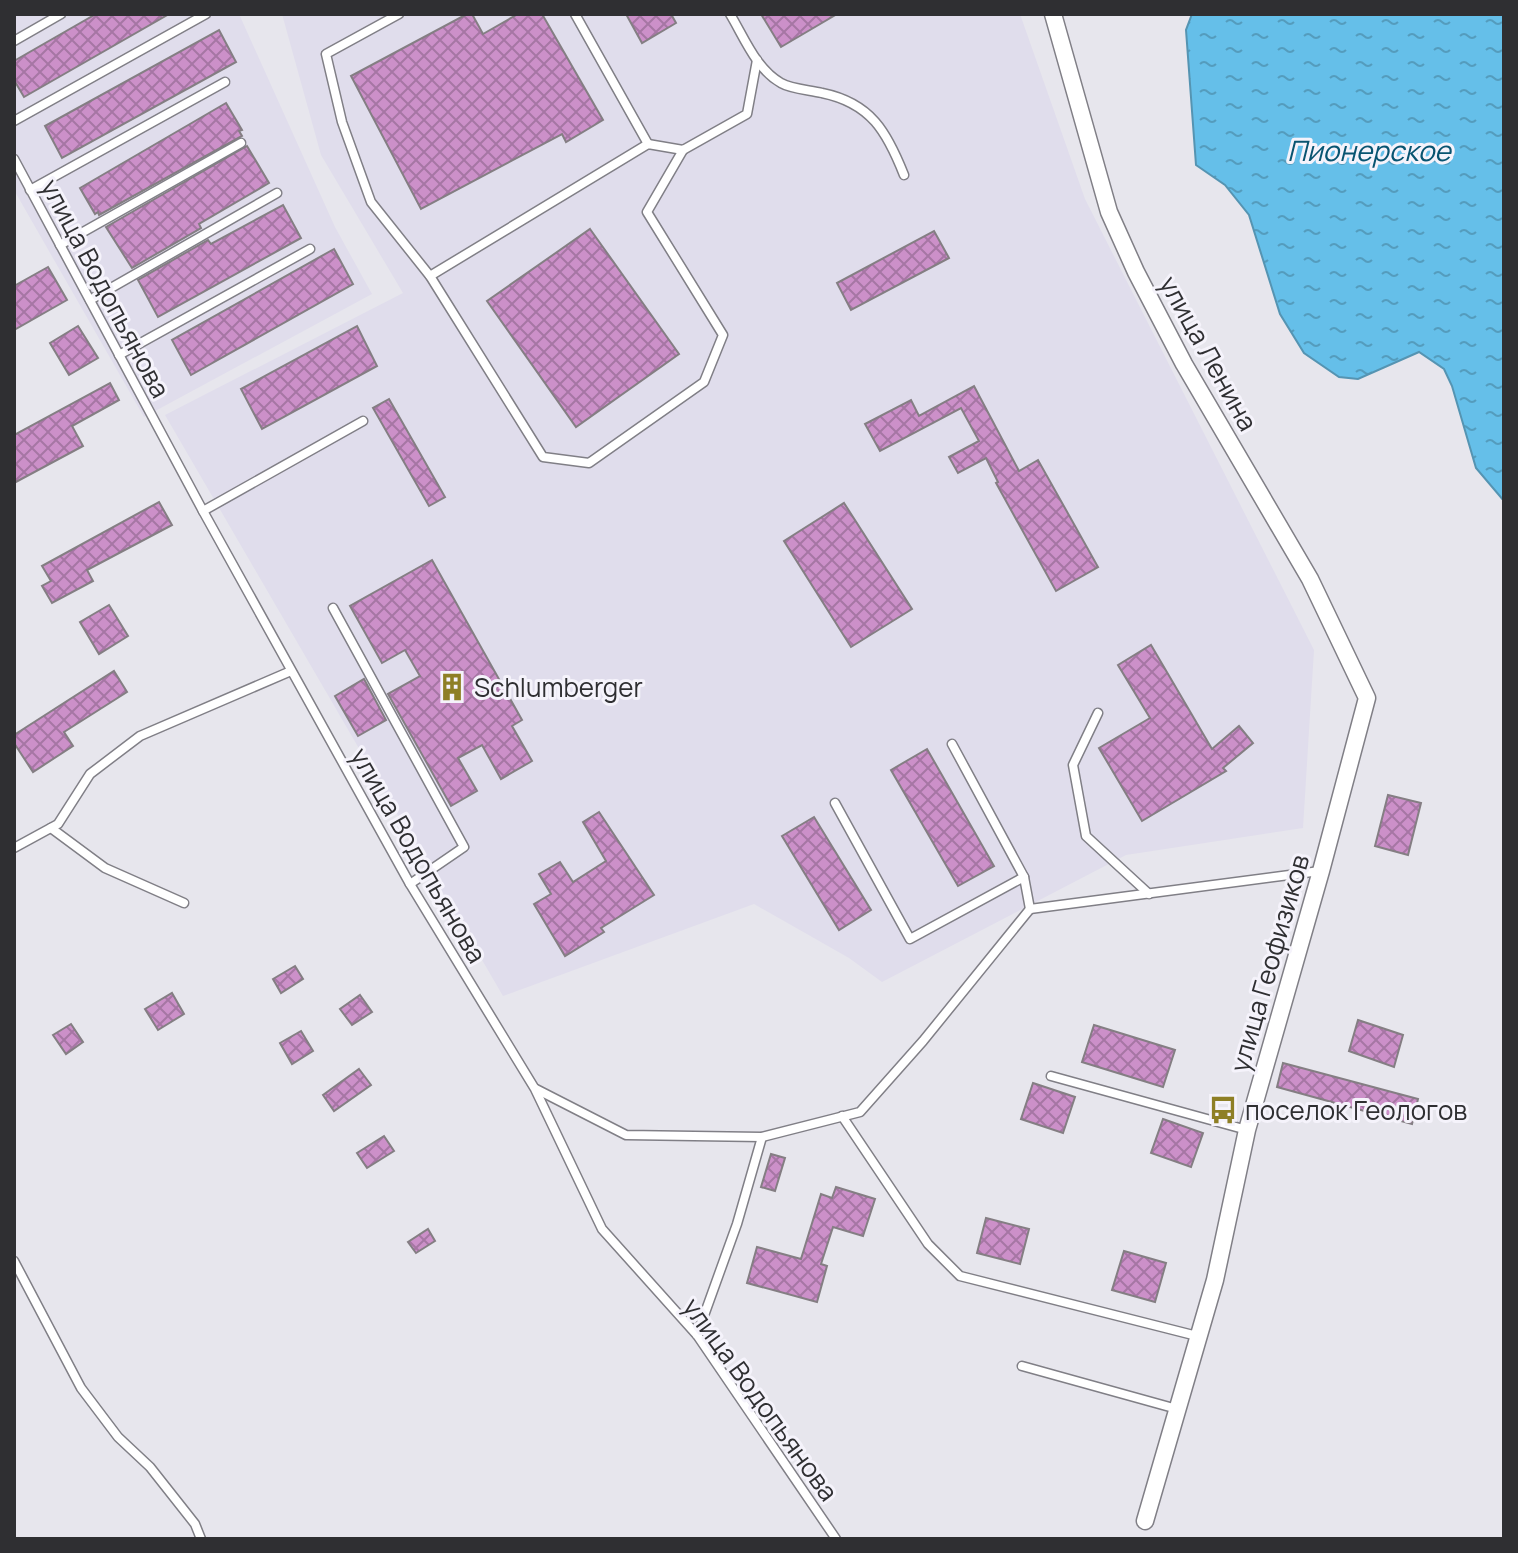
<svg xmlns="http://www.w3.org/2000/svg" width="1518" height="1553" viewBox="0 0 1518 1553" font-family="Manrope,sans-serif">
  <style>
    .built { fill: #e0ddec }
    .water { fill: url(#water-ripples); stroke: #5594b2; stroke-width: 2 }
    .building { fill: url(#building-cross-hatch); stroke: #847e83; stroke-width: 2 }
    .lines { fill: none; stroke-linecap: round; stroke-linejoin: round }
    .service-casing { stroke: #807f86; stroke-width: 11 }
    .minor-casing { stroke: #807f86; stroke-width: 19 }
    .service { stroke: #fff; stroke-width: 8 }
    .minor { stroke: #fff; stroke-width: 16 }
    .labels { text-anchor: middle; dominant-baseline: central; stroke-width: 6; stroke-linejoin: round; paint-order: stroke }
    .street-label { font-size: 26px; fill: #2f2f32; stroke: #f5f3fb }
    .poi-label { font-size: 26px; fill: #2f2f32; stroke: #f5f3fb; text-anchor: start }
    .water-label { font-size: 28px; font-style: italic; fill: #085471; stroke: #f5f3fb }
  </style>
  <defs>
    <pattern id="water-ripples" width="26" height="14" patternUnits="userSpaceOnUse" patternTransform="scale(2)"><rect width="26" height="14" fill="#65bfe9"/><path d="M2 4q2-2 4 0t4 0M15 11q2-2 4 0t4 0" fill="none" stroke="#549cbd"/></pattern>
    <pattern id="building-cross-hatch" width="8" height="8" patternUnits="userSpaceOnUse" patternTransform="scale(2)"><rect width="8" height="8" fill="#cc90c9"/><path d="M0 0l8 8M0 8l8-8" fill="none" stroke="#a676a4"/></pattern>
  </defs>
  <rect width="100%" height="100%" fill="#e7e6ed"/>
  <!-- built -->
  <g class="built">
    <polygon points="14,14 239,14 335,227 372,294 144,417 14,190"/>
    <polygon points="282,14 1020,14 1085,199 1314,650 1303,828 1126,855 882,982 849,958 754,904 503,996 165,415 403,293 321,155"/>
  </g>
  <!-- water -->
  <polygon class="water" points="1192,14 1504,14 1504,501 1476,468 1452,386 1444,369 1419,352 1358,379 1339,377 1304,353 1280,314 1249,215 1225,185 1196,165 1186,30"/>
  <!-- building -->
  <g class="building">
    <polygon points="96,14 169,14 24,97 14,80 14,61"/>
    <polygon points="467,14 472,14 483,34 518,14 542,14 603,120 566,142 562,134 421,209 351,76"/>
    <polygon points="626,14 671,14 676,23 642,43"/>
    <polygon points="761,14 837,14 781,47"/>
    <polygon points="219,30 236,62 62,158 45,126"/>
    <polygon points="226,103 242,130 239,131 242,136 99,215 98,212 95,214 80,188"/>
    <polygon points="247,146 269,183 199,224 201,228 132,268 106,227"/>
    <polygon points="283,205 301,238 158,317 138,280 208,240 211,244"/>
    <polygon points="590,229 679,354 576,427 487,301"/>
    <polygon points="934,231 949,258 851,310 837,283"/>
    <polygon points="334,249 353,284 191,375 172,340"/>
    <polygon points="48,267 67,300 14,330 14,286"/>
    <polygon points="78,326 98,358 69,375 50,343"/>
    <polygon points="357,326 377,366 262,429 241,389"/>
    <polygon points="110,383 119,400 72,426 83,446 14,483 14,435"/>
    <polygon points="974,386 1019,471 1038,460 1098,567 1056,591 996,483 998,482 986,458 958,473 949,457 979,441 961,408 880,451 865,424 911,400 919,416"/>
    <polygon points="389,399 445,497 429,506 373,408"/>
    <polygon points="159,502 172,525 87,570 93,581 52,603 42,586 51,581 42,566"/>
    <polygon points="844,503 912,609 851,647 784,541"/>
    <polygon points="432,560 522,720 512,726 532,761 501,779 482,745 458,758 477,791 451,806 388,694 420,676 405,650 382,663 350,606"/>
    <polygon points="109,605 128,636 99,654 80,622"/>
    <polygon points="1151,645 1212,749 1239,726 1253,743 1223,768 1226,771 1142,821 1099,748 1150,718 1118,665"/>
    <polygon points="114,671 127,692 64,732 73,746 33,772 14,743 14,735"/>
    <polygon points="364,679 386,720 358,736 335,696"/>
    <polygon points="927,749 994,866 958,886 891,770"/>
    <polygon points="1388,795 1421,803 1408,855 1375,846"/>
    <polygon points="599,812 654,895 601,928 604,932 565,956 534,904 551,894 539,874 560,862 573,882 606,861 583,822"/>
    <polygon points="814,817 871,910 839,930 782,836"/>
    <polygon points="295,966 303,979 281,993 273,979"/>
    <polygon points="172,993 184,1014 158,1030 145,1009"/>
    <polygon points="360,995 372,1012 352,1025 340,1009"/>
    <polygon points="1358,1020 1403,1035 1394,1067 1349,1051"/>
    <polygon points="71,1024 83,1042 66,1054 53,1035"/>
    <polygon points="1094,1025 1175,1050 1163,1087 1082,1062"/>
    <polygon points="301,1031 313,1051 292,1064 280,1043"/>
    <polygon points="1283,1063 1418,1099 1412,1124 1277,1087"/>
    <polygon points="359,1069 371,1085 334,1111 323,1095"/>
    <polygon points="1033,1083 1075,1097 1063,1133 1021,1119"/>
    <polygon points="1163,1119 1203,1133 1191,1167 1151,1153"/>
    <polygon points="384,1136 394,1151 367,1168 357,1153"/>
    <polygon points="771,1154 785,1158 775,1191 761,1187"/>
    <polygon points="836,1187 875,1199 863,1236 833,1227 821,1264 827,1266 817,1302 747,1283 757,1247 801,1259 821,1194 832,1198"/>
    <polygon points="986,1218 1029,1229 1020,1264 977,1253"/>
    <polygon points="428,1229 435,1241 416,1253 408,1242"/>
    <polygon points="1124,1251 1166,1263 1155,1302 1112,1290"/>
  </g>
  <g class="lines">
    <defs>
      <g id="service">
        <polyline points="399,14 326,54 342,122 371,202 430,276 543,457 589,463 704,382 723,335 647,212 683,150"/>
        <polyline points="575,14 648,144"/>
        <path d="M730,14C744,37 756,69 781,83C791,89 810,90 822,93C871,103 887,132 904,175"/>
        <polyline points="14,41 61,14"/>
        <polyline points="14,121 206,14"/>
        <polyline points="14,159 203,511 410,884 535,1089 602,1229 697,1335 836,1539"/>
        <polyline points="30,190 225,82"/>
        <polyline points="60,245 241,143"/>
        <polyline points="430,276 648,144 683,150 747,114 757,60"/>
        <polyline points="90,300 277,193"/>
        <polyline points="119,355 310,249"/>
        <polyline points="203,511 363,421"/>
        <polyline points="333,608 464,847 410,884"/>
        <polyline points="1098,713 1073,765 1086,836 1149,894"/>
        <polyline points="952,744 1024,877"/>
        <polyline points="835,803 910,939 1024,877 1030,909"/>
        <polyline points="51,828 105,868 184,903"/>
        <polyline points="14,848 58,824 90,774 140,736 291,671"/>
        <polyline points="1030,909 1320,871"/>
        <polyline points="1051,1076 1247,1130"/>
        <polyline points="536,1089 626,1135 762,1137 860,1112 923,1041 1030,909"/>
        <polyline points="842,1116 928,1244 960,1276 1197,1336"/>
        <polyline points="14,1261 81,1388 118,1437 150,1467 195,1524 201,1539"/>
        <polyline points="697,1335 737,1224 762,1137"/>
        <polyline points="1022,1366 1177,1409"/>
      </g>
      <polyline id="minor" points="1053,14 1109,212 1136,272 1184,364 1310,579 1367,698 1321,871 1247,1130 1215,1280 1145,1521"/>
    </defs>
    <!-- service casing -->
    <use href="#service" class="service-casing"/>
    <!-- minor casing -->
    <use href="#minor" class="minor-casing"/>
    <!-- service -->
    <use href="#service" class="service"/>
    <!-- minor -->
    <use href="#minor" class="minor"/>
  </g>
  <!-- icons -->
  <defs>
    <symbol id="building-bare" viewBox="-9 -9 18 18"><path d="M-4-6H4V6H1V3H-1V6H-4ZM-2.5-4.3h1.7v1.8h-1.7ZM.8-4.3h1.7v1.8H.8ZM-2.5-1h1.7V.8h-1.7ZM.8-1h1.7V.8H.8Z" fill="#8e7f25" stroke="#f5f3fb" stroke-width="2.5" paint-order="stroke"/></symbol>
    <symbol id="bus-bare" viewBox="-9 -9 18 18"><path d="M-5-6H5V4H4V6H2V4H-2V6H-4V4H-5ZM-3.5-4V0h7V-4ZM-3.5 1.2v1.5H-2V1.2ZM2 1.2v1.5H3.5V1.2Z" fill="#8e7f25" stroke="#f5f3fb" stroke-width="2.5" paint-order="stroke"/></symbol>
  </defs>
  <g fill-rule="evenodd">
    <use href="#building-bare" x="432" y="667" width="40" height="40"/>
    <use href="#bus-bare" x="1203" y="1090" width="40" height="40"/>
  </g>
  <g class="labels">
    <!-- street labels -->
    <g class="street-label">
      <text transform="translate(106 288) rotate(62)">улица Водопьянова</text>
      <text transform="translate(1209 353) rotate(61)">улица Ленина</text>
      <text transform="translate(419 855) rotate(60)">улица Водопьянова</text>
      <text transform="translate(1269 963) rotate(-74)">улица Геофизиков</text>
      <text transform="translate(761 1399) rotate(54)">улица Водопьянова</text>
    </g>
    <!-- poi labels -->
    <g class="poi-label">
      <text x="474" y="687">Schlumberger</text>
      <text x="1245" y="1110">поселок Геологов</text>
    </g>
    <!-- water labels -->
    <g class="water-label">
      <text x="1369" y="150">Пионерское</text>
    </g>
  </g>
  <!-- border -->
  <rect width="1518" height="1553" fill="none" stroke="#2f2f32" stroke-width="32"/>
</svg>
